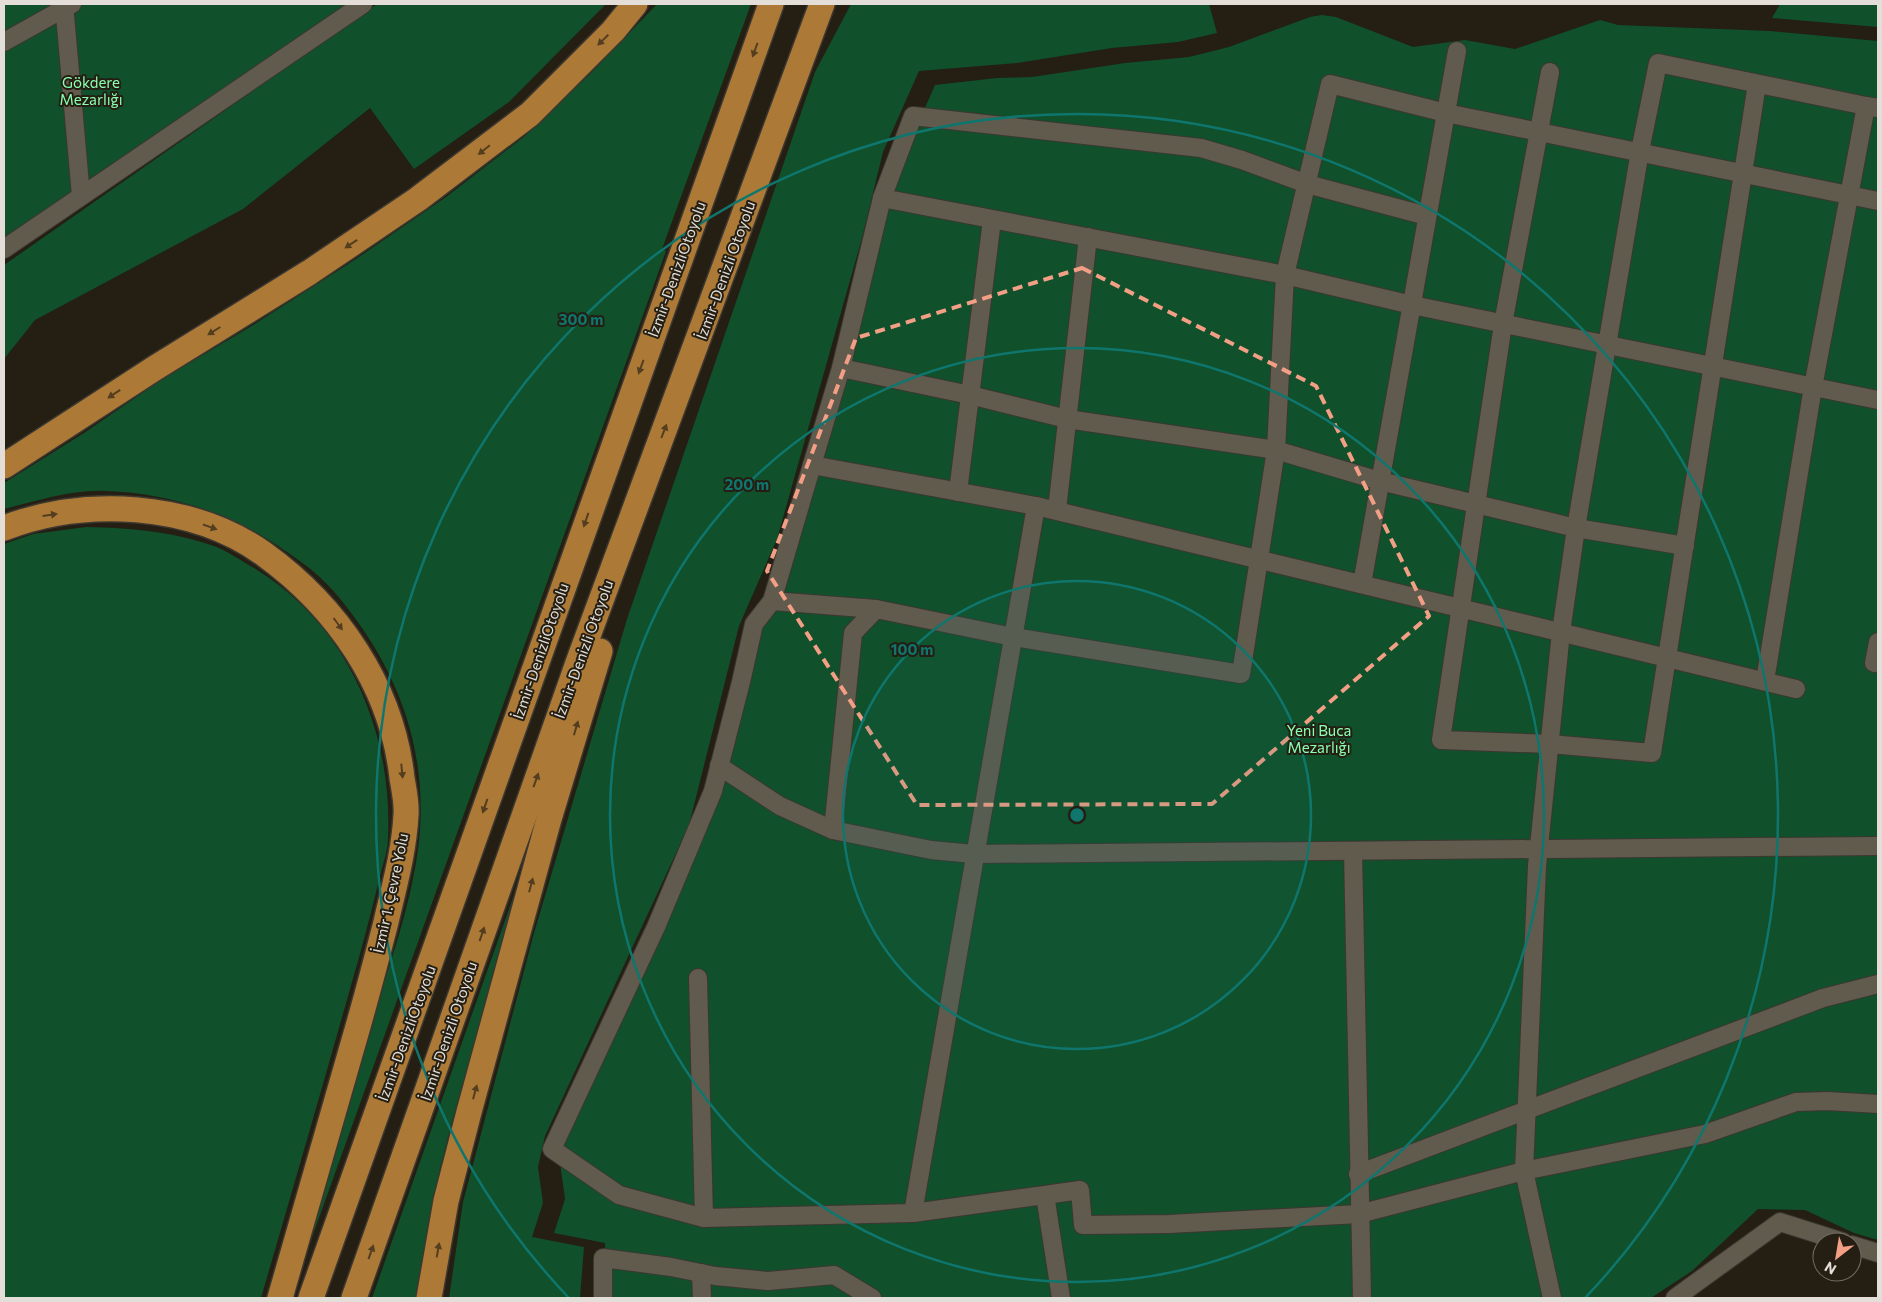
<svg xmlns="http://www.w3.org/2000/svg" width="1882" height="1302" viewBox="0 0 1882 1302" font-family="Commissioner,sans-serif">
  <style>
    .green { fill: #10502b }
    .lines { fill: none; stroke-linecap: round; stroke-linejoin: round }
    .minor-casing { stroke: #3c3730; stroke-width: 20 }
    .highway-casing { stroke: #3c3730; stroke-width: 28 }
    .minor { stroke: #615b4e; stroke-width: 18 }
    .highway { stroke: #ac7a36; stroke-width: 25 }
    .oneway { fill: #543e1f }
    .marked { fill: none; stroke: #f39f86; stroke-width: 4; stroke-dasharray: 10 6; stroke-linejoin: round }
    .ring { fill: none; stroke: #0f766e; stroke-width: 2.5 }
    .labels { text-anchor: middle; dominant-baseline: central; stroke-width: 4; stroke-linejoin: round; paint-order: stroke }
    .park-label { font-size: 15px; fill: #89ffb0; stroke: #241e13 }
    .street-label { font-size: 15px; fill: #e3dfd8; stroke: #241e13 }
    .centre { fill: #0f766e; stroke: #241e13; stroke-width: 2.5 }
    .ring-label { font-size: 15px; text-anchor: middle; font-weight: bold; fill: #0f766e; stroke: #241e13; stroke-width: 4; stroke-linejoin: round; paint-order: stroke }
  </style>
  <rect width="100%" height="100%" fill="#241e13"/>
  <!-- green -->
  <g class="green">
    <polygon points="4,4 373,4 4,257"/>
    <polygon points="377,4 606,4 509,102 414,169 370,108 243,209 35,320 4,359 4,265"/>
    <path d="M657,4H751L662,249L666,251L310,1243C330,1170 350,1097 371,1025C389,965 412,904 419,841C427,763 406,692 362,628C348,608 333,588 314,572C305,564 294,557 284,550C234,514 169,493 107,491C73,489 37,501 4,509V483L84,433L164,378L250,327L356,259L446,197L525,136L590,74Z"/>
    <polygon points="851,4 1209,4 1217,33 1178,42 1112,48 1017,63 919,71 883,152 862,238 777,539 739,626 689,825 545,1136 538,1167 543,1203 532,1237 584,1247 580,1298 449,1298 463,1202 534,933 627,619 815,72"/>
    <polygon points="1780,4 1878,4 1878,27 1772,18"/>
    <polygon points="1322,15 1336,17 1413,47 1465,40 1515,49 1600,20 1618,25 1770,31 1878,41 1878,1240 1854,1233 1805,1210 1758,1209 1692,1271 1651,1298 607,1298 605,1243 554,1233 565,1199 560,1163 567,1133 708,827 758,631 795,545 879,249 900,164 935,85 997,78 1032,77 1125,63 1189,57 1229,47 1310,17"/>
    <path d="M86,527C130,528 169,531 211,545C226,550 240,560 254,568C347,624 393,731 388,838C388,850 383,864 380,876C371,914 361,951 350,989C321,1092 291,1195 261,1298H4V544L33,534Z"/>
    <path d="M521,875C503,941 484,1007 466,1072C445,1146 424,1222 419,1298H372Z"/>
  </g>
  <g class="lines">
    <defs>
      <g id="minor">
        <polyline points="64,4 81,196"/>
        <polyline points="4,42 72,4"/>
        <polyline points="1550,72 1503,324 1441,740 1550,744 1652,753 1757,84"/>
        <polyline points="882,198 1285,275 1412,305 1878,400"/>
        <polyline points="4,249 363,4"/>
        <polyline points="841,368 970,395 1067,419 1276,450 1380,481 1576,528 1685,546"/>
        <polyline points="812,465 841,368 882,198 913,116 1201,148 1242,160 1307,184 1427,216"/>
        <polyline points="958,492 992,220"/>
        <polyline points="1057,510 1088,237"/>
        <polyline points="1362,584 1457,51"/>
        <polyline points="772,601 812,465 1036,506"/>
        <polyline points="1874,663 1878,642"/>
        <polyline points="1765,681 1813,387 1866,106 1878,108"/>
        <polyline points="719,766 780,806 833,830 931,850 974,854 1878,846"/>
        <polyline points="833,830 853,633 876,609 1013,637 1241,674 1276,450 1285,275 1330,84 1446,113 1878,201"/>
        <polyline points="1353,851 1362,1298"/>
        <polyline points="698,978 704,1218 913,1213 1045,1195"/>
        <polyline points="1358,1174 1823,998 1878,984"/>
        <polyline points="913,1213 1036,506 1796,689"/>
        <polyline points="704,1218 619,1195 552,1149 656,927 713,791 741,682 754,624 772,601 876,609"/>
        <polyline points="1852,1245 1878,1253"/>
        <polyline points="701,1273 702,1298"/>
        <polyline points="603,1298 603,1258 671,1267 715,1276 768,1281 834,1275 872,1298"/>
        <polyline points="1061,1298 1045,1195 1080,1190 1083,1225 1169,1224 1359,1214 1524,1171 1705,1134 1796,1102 1828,1101 1878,1104"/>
        <polyline points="1552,1298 1524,1171 1537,866 1561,632 1576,528 1640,151 1658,63 1866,106"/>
        <polyline points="1675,1298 1780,1222 1843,1242"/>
      </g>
      <g id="highway">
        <polyline points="4,466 155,368 310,272 418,199 530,114 613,31 635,4"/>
        <path d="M4,528C85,497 191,502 264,554C337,607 392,686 402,778C404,790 407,803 406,815C404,852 394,887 386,922C376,961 366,999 355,1037C330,1124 305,1211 280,1298"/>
        <polyline points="311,1298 771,4"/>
        <polyline points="354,1298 579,660 822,4"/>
        <polyline points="429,1298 446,1201 469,1112 549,819 600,651"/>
      </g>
    </defs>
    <!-- minor casing -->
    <use href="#minor" class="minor-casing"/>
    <!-- highway casing -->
    <use href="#highway" class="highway-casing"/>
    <!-- minor -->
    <use href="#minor" class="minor"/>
    <!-- highway -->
    <use href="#highway" class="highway"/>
  </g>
  <!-- one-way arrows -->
  <defs><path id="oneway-solid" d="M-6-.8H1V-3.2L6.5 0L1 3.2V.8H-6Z" transform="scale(1.25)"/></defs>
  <g class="oneway">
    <use href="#oneway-solid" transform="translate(603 40) rotate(136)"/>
    <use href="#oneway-solid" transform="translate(755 50) rotate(110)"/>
    <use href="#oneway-solid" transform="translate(484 150) rotate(141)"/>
    <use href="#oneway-solid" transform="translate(351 244) rotate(146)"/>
    <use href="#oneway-solid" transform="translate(214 331) rotate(148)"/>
    <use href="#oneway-solid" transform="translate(641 367) rotate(110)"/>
    <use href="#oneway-solid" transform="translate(114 394) rotate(147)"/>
    <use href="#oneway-solid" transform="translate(664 431) rotate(-69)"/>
    <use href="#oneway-solid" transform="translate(50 515) rotate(-8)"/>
    <use href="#oneway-solid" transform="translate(586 520) rotate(109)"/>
    <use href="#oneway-solid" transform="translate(210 527) rotate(19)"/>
    <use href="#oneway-solid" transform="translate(338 624) rotate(53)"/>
    <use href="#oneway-solid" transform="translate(576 728) rotate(-74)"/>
    <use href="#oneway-solid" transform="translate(402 771) rotate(84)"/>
    <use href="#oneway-solid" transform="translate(536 780) rotate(-70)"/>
    <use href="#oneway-solid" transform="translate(485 806) rotate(109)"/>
    <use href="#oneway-solid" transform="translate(531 885) rotate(-75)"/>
    <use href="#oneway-solid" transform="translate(482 934) rotate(-71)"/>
    <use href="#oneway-solid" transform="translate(475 1092) rotate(-75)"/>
    <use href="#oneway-solid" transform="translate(438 1250) rotate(-80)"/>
    <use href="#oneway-solid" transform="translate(371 1252) rotate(-70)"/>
  </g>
  <!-- marked area -->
  <path class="marked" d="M1082,268L1316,386L1429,616L1212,804L917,805L767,571L856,338Z"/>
  <!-- distance rings -->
  <circle cx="1077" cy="815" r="234" fill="#0f766e" fill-opacity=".12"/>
  <g class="ring">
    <circle cx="1077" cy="815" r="234"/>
    <circle cx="1077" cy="815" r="467"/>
    <path d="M569 1298A701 701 0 1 1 1585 1298"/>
  </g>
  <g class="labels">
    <!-- park labels -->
    <g class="park-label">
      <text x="91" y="82">Gökdere<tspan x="91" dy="17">Mezarlığı</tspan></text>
      <text x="1319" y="730">Yeni Buca<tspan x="1319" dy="17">Mezarlığı</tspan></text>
    </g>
    <!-- street labels -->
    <g class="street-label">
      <text transform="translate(676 269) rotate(-70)">İzmir-DenizliOtoyolu</text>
      <text transform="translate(725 270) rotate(-70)">İzmir-Denizli Otoyolu</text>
      <text transform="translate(583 649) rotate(-70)">İzmir-Denizli Otoyolu</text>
      <text transform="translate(540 651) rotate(-71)">İzmir-DenizliOtoyolu</text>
      <text transform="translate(390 893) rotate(-78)">İzmir 1. Çevre Yolu</text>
      <text transform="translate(448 1031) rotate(-71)">İzmir-Denizli Otoyolu</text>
      <text transform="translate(406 1033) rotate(-70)">İzmir-DenizliOtoyolu</text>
    </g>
  </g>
  <circle cx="1077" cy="815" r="8" class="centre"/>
  <g class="ring-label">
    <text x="581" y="325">300 m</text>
    <text x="747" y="490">200 m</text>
    <text x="912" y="655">100 m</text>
  </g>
  <!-- border -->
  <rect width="1882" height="1302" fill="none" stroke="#e3dfd8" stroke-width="10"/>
  <!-- north arrow -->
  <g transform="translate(1837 1257) rotate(211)"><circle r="24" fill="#241e13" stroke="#706b62"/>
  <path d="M0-4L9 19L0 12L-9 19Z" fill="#f39f86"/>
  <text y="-8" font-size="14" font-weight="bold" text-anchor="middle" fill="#e3dfd8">N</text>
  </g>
</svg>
